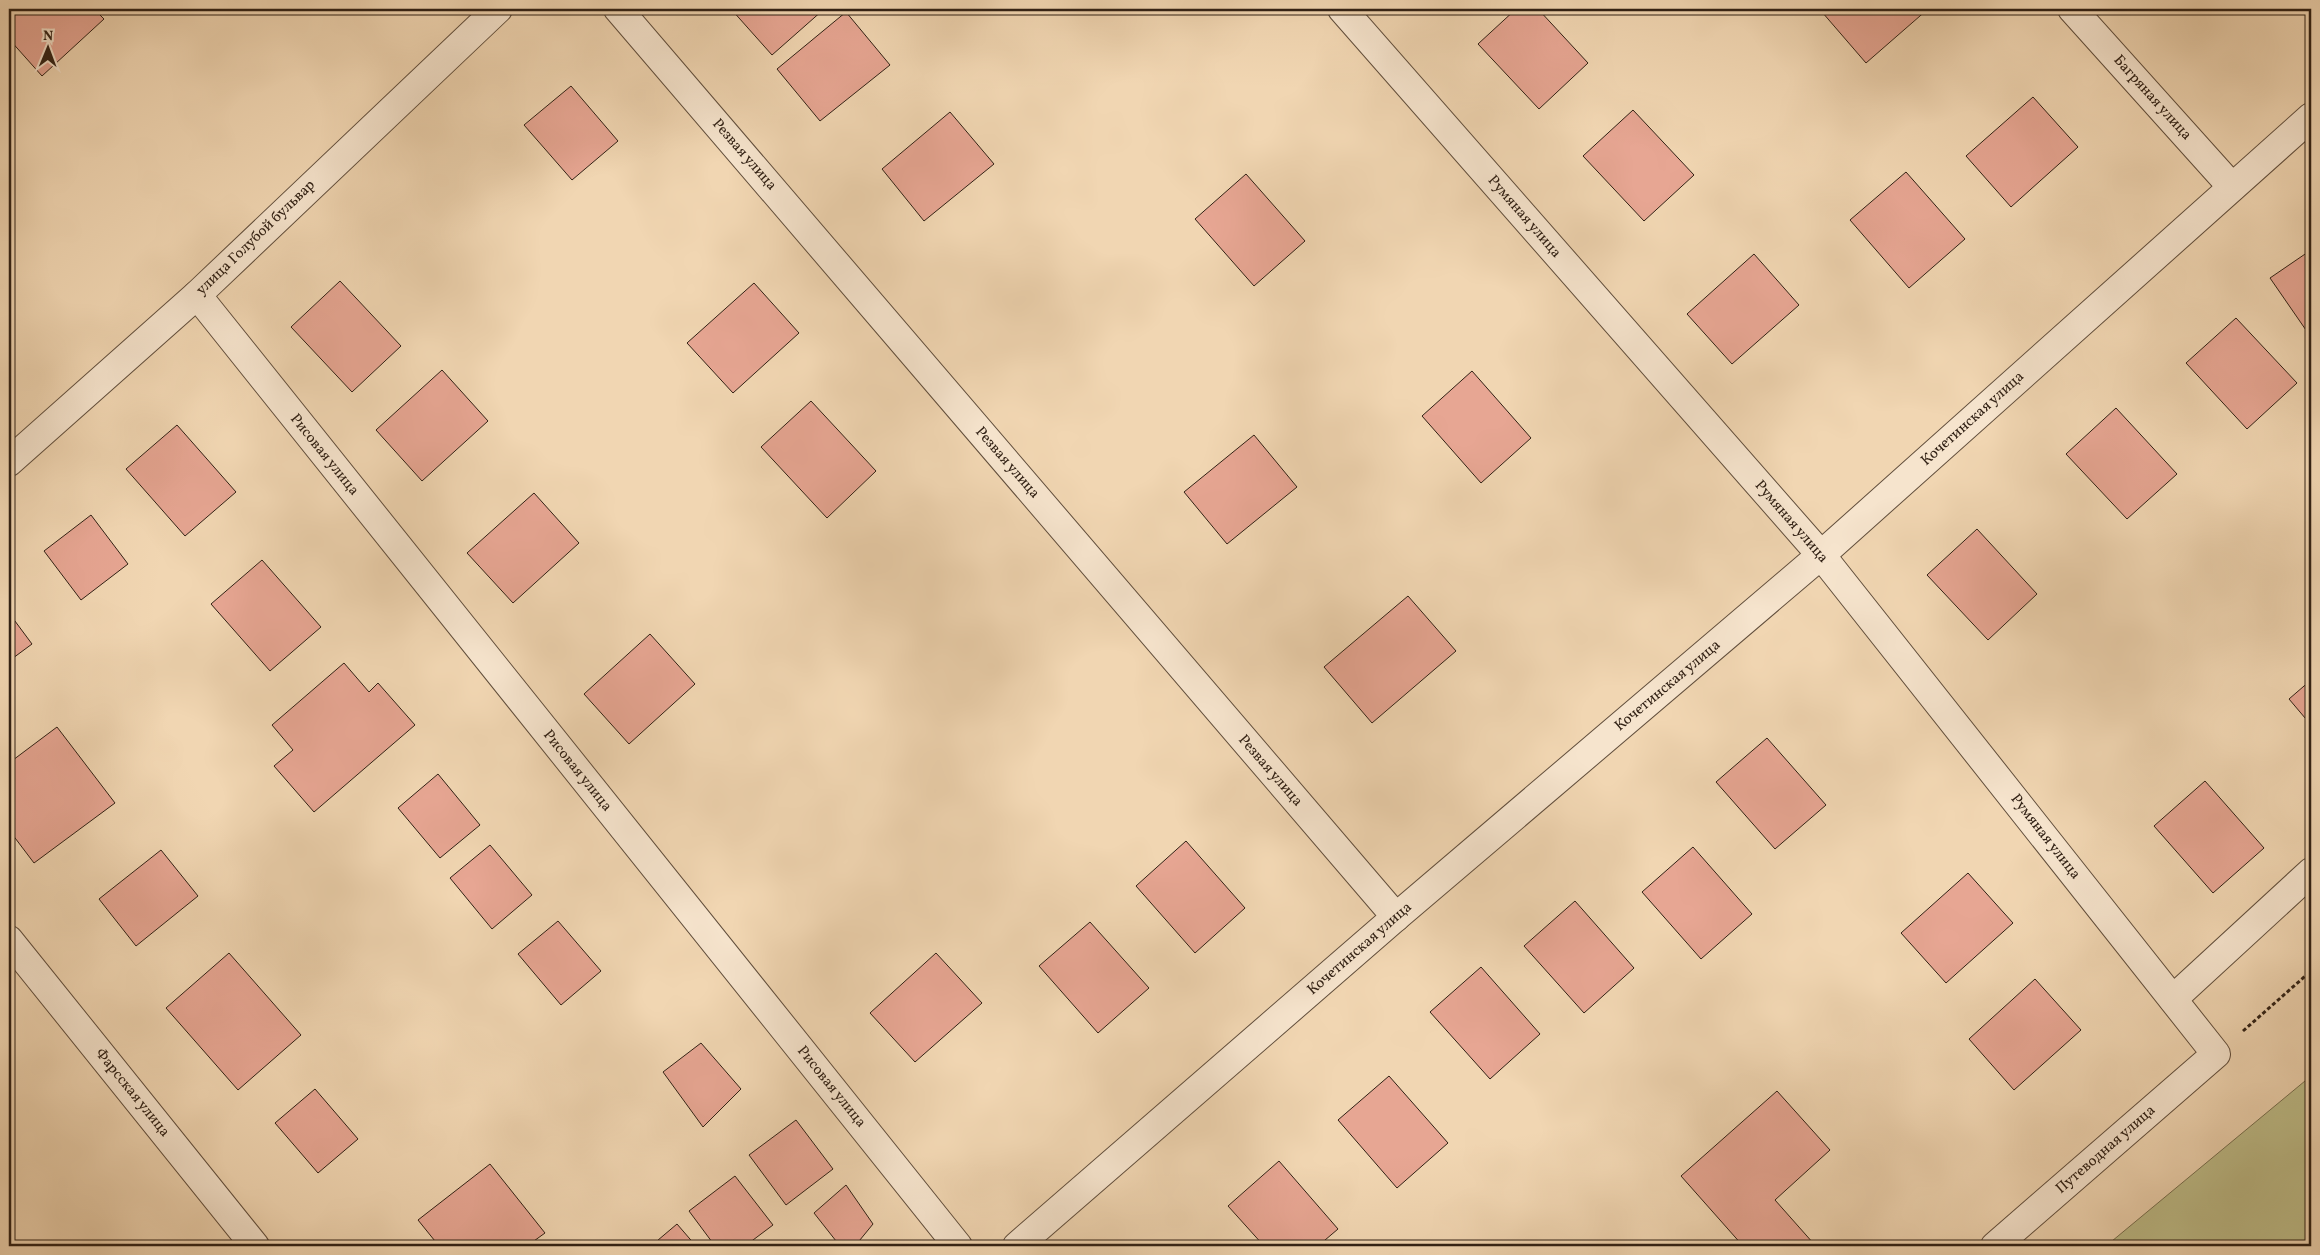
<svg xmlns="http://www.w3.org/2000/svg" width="2320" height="1255" viewBox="0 0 2320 1255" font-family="Vollkorn,serif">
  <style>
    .green { fill: #bebd89; stroke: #786f4f }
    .building { fill: #e7a693; stroke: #312115 }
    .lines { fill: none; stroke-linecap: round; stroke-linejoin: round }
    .minor-casing { stroke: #614e3c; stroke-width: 30 }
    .path { stroke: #312115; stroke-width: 3; stroke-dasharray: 4 2.5; stroke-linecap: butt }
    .minor { stroke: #f6e4cd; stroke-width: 28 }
    .labels { text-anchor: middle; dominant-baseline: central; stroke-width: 5; stroke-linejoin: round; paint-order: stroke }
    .street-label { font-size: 15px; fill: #312115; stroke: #f6e4cd }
  </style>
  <rect width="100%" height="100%" fill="#f1d6b2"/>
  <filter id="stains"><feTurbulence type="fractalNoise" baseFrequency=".004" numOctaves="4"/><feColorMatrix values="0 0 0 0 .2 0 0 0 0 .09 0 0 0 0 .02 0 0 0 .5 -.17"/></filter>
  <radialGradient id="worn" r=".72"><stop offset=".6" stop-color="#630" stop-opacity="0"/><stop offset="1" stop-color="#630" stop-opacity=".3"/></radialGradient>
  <!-- green -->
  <polygon class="green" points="2311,1076 2311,1246 2106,1246"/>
  <!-- building -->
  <g class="building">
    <polygon points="9,9 94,9 104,19 42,76 9,39"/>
    <polygon points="731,9 822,9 823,10 772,55"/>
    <polygon points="1516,9 1538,9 1588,63 1539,109 1478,44"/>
    <polygon points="1825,9 1928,9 1866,63 1822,12"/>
    <polygon points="846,12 890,65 820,121 777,69"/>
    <polygon points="571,86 618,141 572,180 524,125"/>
    <polygon points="2033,97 2078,147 2011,207 1966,156"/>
    <polygon points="1633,110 1694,175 1644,221 1583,156"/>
    <polygon points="950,112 994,164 924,221 882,169"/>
    <polygon points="1906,172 1965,239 1909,288 1850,220"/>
    <polygon points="1246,174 1305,241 1254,286 1195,219"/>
    <polygon points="2311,250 2311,331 2308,333 2270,278"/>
    <polygon points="1754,254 1799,305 1732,364 1687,314"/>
    <polygon points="340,281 401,346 352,392 291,327"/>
    <polygon points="754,283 799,333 733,393 687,343"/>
    <polygon points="2236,318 2297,383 2247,429 2186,363"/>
    <polygon points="442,370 488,421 422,481 376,430"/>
    <polygon points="1472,371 1531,438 1481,483 1422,416"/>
    <polygon points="811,401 876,471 827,518 761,447"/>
    <polygon points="2116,408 2177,474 2127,519 2066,454"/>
    <polygon points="177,425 236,492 185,536 126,469"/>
    <polygon points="1254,435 1297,487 1227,544 1184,492"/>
    <polygon points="534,493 579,543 513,603 467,553"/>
    <polygon points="91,515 128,564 81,600 44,551"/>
    <polygon points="1977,529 2037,594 1988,640 1927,575"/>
    <polygon points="262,560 321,627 270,671 211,604"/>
    <polygon points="1408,596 1456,651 1372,723 1324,667"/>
    <polygon points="9,613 32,644 9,661"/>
    <polygon points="650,634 695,684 629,744 584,694"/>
    <polygon points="344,663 369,692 378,683 415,725 314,812 274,766 293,750 272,725"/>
    <polygon points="2311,680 2311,725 2289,699"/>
    <polygon points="57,727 115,803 34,863 9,830 9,763"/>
    <polygon points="1767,738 1826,805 1775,849 1716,782"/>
    <polygon points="438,774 480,825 440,858 398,808"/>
    <polygon points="2205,781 2264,848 2213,893 2154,826"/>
    <polygon points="1186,841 1245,908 1195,953 1136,886"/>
    <polygon points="490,845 532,895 492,929 450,878"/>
    <polygon points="1693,847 1752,914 1701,959 1642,892"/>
    <polygon points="161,850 198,896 136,946 99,899"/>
    <polygon points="1968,873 2013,923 1946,983 1901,933"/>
    <polygon points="1575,901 1634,968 1584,1013 1524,946"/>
    <polygon points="558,921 601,971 561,1005 518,954"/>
    <polygon points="1090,922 1149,988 1098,1033 1039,966"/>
    <polygon points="229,953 301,1035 238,1090 166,1008"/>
    <polygon points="936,953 982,1003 915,1062 870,1013"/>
    <polygon points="1481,967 1540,1034 1490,1079 1430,1012"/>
    <polygon points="2035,979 2081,1030 2014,1090 1969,1039"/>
    <polygon points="701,1043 741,1089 703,1127 663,1072"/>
    <polygon points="1389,1076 1448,1143 1397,1188 1338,1120"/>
    <polygon points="315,1089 358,1139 318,1173 275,1123"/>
    <polygon points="1777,1091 1830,1150 1775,1200 1814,1244 1812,1246 1743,1246 1681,1176"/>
    <polygon points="796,1120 833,1169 786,1205 749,1155"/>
    <polygon points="1279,1161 1338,1229 1318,1246 1264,1246 1228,1206"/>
    <polygon points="490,1164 545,1233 527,1246 439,1246 418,1220"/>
    <polygon points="735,1176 773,1225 745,1246 715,1246 689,1211"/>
    <polygon points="846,1185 873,1224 855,1246 840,1246 814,1213"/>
    <polygon points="677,1224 696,1246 651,1246"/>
  </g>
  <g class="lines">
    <defs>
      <g id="minor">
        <polyline points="618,9 1396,917"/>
        <polyline points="1342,9 1821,555 2216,1054 1995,1246"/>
        <polyline points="2072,9 2232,187"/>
        <polyline points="197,295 958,1246"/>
        <polyline points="9,462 197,295 498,9"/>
        <polyline points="9,940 255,1246"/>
        <polyline points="2173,999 2311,872"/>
        <polyline points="1017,1246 1396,917 1821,555 2311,117"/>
      </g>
    </defs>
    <!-- minor casing -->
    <use href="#minor" class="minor-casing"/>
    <!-- path -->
    <polyline class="path" points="2243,1031 2311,971"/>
    <!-- minor -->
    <use href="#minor" class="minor"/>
  </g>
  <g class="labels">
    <!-- street labels -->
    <g class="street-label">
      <text transform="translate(2152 98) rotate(48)">Багряная улица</text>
      <text transform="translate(744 155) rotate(49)">Резвая улица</text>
      <text transform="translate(1524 217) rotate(49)">Румяная улица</text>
      <text transform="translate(256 238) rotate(-44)">улица Голубой бульвар</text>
      <text transform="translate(1973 419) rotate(-42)">Кочетинская улица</text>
      <text transform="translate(324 455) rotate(51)">Рисовая улица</text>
      <text transform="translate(1007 463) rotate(49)">Резвая улица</text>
      <text transform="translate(1791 522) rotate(49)">Румяная улица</text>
      <text transform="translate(1668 686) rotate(-40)">Кочетинская улица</text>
      <text transform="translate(577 771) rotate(51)">Рисовая улица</text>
      <text transform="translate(1270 771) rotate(49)">Резвая улица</text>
      <text transform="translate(2045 837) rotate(52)">Румяная улица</text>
      <text transform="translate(1360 949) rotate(-41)">Кочетинская улица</text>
      <text transform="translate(831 1087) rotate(51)">Рисовая улица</text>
      <text transform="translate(132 1093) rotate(51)">Фарсская улица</text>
      <text transform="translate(2106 1150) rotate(-41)">Путеводная улица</text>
    </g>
  </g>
  <!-- margin -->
  <rect width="2320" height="1255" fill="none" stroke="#f1d6b2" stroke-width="30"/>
  <rect x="10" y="10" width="2300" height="1235" fill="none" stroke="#312115" stroke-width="2.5"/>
  <rect x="15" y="15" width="2290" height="1225" fill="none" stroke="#312115"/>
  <!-- north arrow -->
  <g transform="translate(48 48) rotate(1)" stroke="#f6e4cd" stroke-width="4" paint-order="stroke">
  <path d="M0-4L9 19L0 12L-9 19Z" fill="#312115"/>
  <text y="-8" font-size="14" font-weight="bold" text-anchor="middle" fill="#312115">N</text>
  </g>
  <rect width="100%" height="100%" filter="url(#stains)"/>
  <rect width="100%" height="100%" fill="url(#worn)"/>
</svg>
